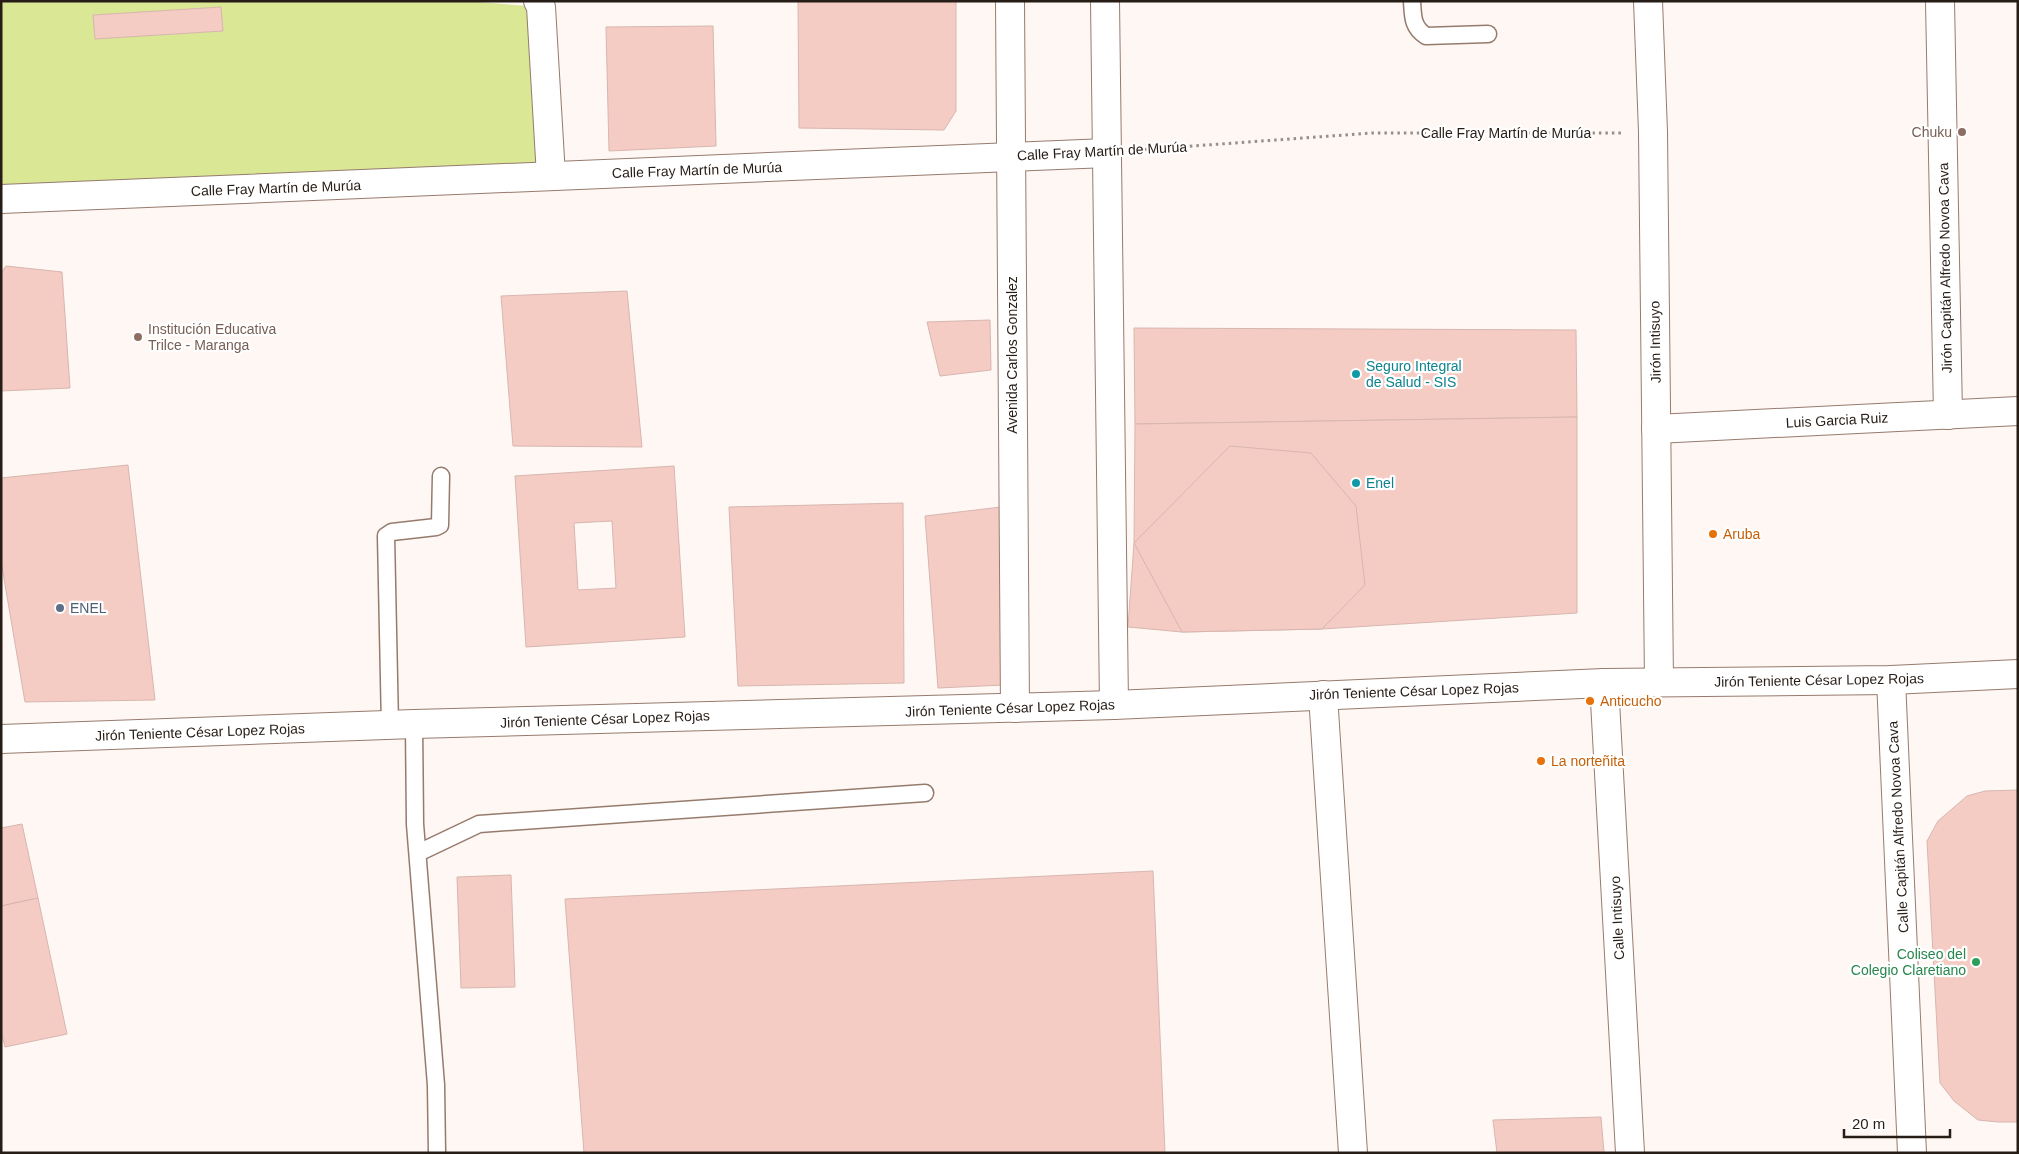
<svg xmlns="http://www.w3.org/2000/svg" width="2019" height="1154" viewBox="0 0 2019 1154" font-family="Helvetica,sans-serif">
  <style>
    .green { fill: #dae795 }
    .building { fill: #f5ccc4; stroke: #d7b6af; fill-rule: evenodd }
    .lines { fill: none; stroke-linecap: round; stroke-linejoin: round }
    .service-casing { stroke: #967b6d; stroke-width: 19 }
    .minor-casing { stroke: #967b6d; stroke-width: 30 }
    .path { stroke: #968e89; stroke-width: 3; stroke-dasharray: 2.5 4; stroke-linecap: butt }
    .service { stroke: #fff; stroke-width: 16 }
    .minor { stroke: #fff; stroke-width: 28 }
    .education-dot { fill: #8d6e63; stroke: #fff; stroke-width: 2 }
    .culture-dot { fill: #0f9aa8; stroke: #fff; stroke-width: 2 }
    .food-dot { fill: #e8710a; stroke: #fff; stroke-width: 2 }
    .service-dot { fill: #5c6f8a; stroke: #fff; stroke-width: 2 }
    .leisure-dot { fill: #2e9e5b; stroke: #fff; stroke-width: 2 }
    .labels { text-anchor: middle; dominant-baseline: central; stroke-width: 4.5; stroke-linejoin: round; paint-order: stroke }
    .education-label { font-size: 14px; fill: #785e54; stroke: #fff; text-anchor: end }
    .street-label { font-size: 14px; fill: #271d17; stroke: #fff }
    .culture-label { font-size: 14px; fill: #0d838f; stroke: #fff; text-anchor: start }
    .food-label { font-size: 14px; fill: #c56008; stroke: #fff; text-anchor: start }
    .service-label { font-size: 14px; fill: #4e5e75; stroke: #fff; text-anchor: start }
    .leisure-label { font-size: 14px; fill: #27864d; stroke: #fff; text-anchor: end }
  </style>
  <rect width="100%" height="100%" fill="#fef7f4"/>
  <!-- green -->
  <polygon class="green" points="1,1 466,1 528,6 536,166 1,188"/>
  <!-- building -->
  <g class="building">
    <polygon points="798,1 956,1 956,111 944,130 799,128"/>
    <polygon points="221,7 223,31 95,39 93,15"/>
    <polygon points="713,26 716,146 609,151 606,27"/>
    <polygon points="6,266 62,272 70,388 1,391 1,273"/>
    <polygon points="627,291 642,447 513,446 501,296"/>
    <polygon points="990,320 991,370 940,376 927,322"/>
    <polygon points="1134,328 1576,330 1577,417 1135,424"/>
    <polygon points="1577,417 1577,613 1322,629 1182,632 1128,627 1134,543 1135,424"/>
    <polygon points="1230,446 1311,453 1356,506 1365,585 1322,629 1182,632 1134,543"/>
    <polygon points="128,465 155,700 25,702 1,561 1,478"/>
    <path d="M674,466L685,637L526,647L515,476ZM612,521L616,588L578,590L574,523Z"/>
    <polygon points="903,503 904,683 738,686 729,507"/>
    <polygon points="1001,507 1004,685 938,688 925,516"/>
    <polygon points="2018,790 2018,1122 1998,1122 1978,1120 1954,1101 1940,1083 1927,841 1938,821 1967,796 1985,791"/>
    <polygon points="22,824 38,898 1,906 1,828"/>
    <polygon points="1153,871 1165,1153 584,1153 565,899"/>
    <polygon points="511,875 515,987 461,988 457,877"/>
    <polygon points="38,898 67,1034 5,1047 1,1031 1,906"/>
    <polygon points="1601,1117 1604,1153 1497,1153 1493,1120"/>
  </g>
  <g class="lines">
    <defs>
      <g id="service">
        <path d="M1412,1C1413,16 1412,27 1426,36L1488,34"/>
        <polyline points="414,724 415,824 436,1085 437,1153"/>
        <polyline points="390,726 386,536 392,532 436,527 440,525 441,476"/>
        <polyline points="418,853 479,824 925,793"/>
      </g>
      <g id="minor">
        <polyline points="538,1 541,7 551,176"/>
        <polyline points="1010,1 1015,708"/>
        <polyline points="1105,1 1114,705"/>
        <polyline points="1648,1 1653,132 1659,682"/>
        <polyline points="1940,1 1948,415"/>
        <polyline points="1,199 1107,153"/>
        <polyline points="1656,429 2018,411"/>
        <polyline points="1891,680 1912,1153"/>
        <polyline points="1604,683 1630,1153"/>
        <polyline points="1323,695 1353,1153"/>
        <polyline points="1,739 414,724 1114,705 1604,683 1891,680 2018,674"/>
      </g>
    </defs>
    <!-- service casing -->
    <use href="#service" class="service-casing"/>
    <!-- minor casing -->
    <use href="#minor" class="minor-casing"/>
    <!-- path -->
    <polyline class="path" points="1138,150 1372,133 1621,133"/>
    <!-- service -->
    <use href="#service" class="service"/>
    <!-- minor -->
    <use href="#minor" class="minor"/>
  </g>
  <!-- markers -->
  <g class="education-dot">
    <circle cx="1962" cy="132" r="5"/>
    <circle cx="138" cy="337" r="5"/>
  </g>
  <g class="culture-dot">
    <circle cx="1356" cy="374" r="5"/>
    <circle cx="1356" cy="483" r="5"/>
  </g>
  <g class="food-dot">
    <circle cx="1713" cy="534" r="5"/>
    <circle cx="1590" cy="701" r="5"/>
    <circle cx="1541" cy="761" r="5"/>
  </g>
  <circle class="service-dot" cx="60" cy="608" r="5"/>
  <circle class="leisure-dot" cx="1976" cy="962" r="5"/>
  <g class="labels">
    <!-- education labels -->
    <g class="education-label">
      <text x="1952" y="132">Chuku</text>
      <text x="148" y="329" text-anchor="start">Institución Educativa<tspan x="148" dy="16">Trilce - Maranga</tspan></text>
    </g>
    <!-- street labels -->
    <g class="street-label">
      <text x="1506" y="133">Calle Fray Martín de Murúa</text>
      <text transform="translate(1102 151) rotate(-3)">Calle Fray Martín de Murúa</text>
      <text transform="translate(697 170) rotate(-2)">Calle Fray Martín de Murúa</text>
      <text transform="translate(276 188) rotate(-2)">Calle Fray Martín de Murúa</text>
      <text transform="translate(1945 268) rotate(-91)">Jirón Capitán Alfredo Novoa Cava</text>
      <text transform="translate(1655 342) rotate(-91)">Jirón Intisuyo</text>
      <text transform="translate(1012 355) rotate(-90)">Avenida Carlos Gonzalez</text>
      <text transform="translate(1837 420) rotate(-3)">Luis Garcia Ruiz</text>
      <text transform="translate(1819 680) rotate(-1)">Jirón Teniente César Lopez Rojas</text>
      <text transform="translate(1414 691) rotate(-2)">Jirón Teniente César Lopez Rojas</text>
      <text transform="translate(1010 708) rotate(-2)">Jirón Teniente César Lopez Rojas</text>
      <text transform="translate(605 719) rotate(-2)">Jirón Teniente César Lopez Rojas</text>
      <text transform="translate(200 732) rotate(-2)">Jirón Teniente César Lopez Rojas</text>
      <text transform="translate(1898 827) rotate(-93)">Calle Capitán Alfredo Novoa Cava</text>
      <text transform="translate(1617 918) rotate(-93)">Calle Intisuyo</text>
    </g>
    <!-- culture labels -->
    <g class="culture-label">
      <text x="1366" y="366">Seguro Integral<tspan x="1366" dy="16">de Salud - SIS</tspan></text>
      <text x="1366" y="483">Enel</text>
    </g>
    <!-- food labels -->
    <g class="food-label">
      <text x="1723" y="534">Aruba</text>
      <text x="1600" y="701">Anticucho</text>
      <text x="1551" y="761">La norteñita</text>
    </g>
    <!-- service labels -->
    <g class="service-label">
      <text x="70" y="608">ENEL</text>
    </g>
    <!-- leisure labels -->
    <g class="leisure-label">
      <text x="1966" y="954">Coliseo del<tspan x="1966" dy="16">Colegio Claretiano</tspan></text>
    </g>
  </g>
  <!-- border -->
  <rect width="2019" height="1154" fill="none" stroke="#271d17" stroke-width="5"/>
  <!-- scale -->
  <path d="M1844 1129v8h106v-8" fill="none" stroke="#271d17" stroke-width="2.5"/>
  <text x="1852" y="1129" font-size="15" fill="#271d17" stroke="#ffffff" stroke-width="4" paint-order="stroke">20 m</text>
</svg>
